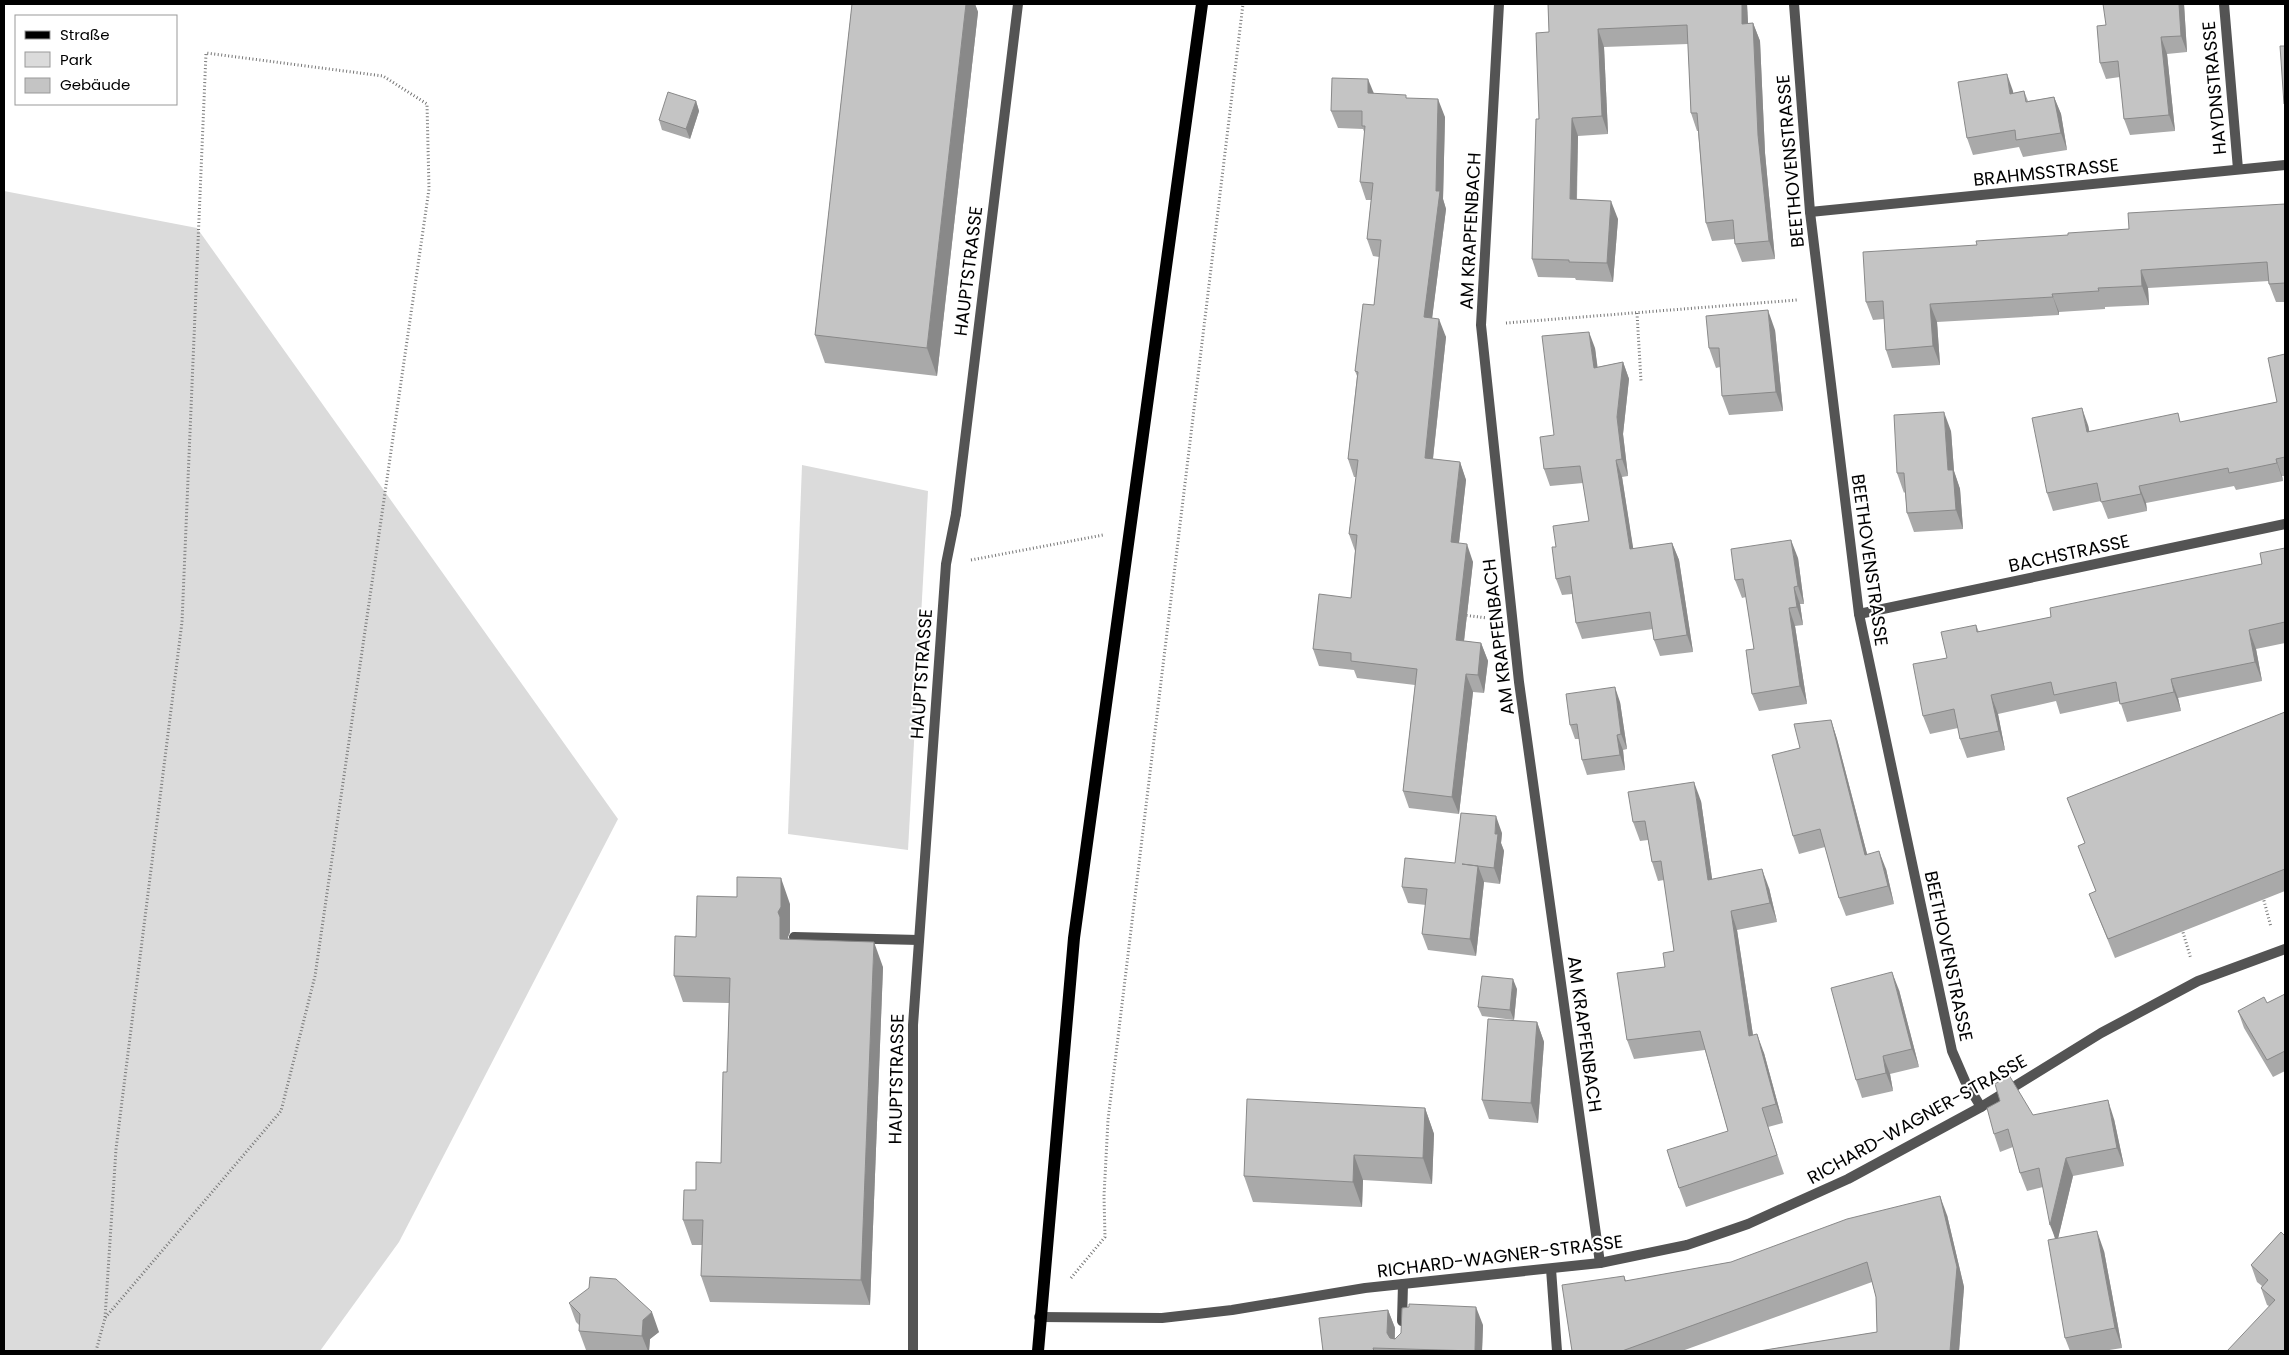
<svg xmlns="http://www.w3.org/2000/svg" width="2289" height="1355" viewBox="0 0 2289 1355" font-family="Poppins,sans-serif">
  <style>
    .green { fill: #dbdbdb }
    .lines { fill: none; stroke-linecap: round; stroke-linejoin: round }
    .path { stroke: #767676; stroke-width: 3; stroke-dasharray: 1 2.5; stroke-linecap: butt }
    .lane { stroke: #545454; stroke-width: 10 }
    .street { stroke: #545454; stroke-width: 10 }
    .primary { stroke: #000; stroke-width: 12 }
    .wall { fill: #a9a9a9 }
    .shaded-wall { fill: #898989 }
    .building { fill: #c4c4c4; stroke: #898989 }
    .labels { text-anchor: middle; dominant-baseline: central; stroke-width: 4; stroke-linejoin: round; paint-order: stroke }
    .street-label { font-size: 18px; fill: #000; stroke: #fff }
  </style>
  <rect width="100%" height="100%" fill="#fff"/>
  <!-- green -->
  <g class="green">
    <polygon points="4,191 197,228 618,819 399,1242 320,1351 4,1351"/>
    <polygon points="802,465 928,491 908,850 788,834"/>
  </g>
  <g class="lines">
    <!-- path -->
    <g class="path">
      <polyline points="1637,313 1641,381"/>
      <polyline points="1506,323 1797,300"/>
      <polyline points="971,560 1103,535"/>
      <polyline points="1463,615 1487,618"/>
      <polyline points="2263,897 2271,927"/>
      <polyline points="2182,929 2191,959"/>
      <polyline points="1071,1278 1105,1237 1104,1196 1108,1120 1243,4"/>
      <polyline points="96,1351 105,1318 116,1149 182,622 206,53 383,76 427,104 429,189 315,976 281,1111 105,1318"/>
    </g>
    <!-- lane -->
    <g class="lane">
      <polyline points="956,514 1018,4"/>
      <polyline points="794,937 919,940"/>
      <polyline points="1402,1321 1403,1284"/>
    </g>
    <!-- street -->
    <g class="street">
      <polyline points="1499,4 1481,325 1519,682 1600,1263"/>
      <polyline points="1794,4 1810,212 1859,614 1952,1051 1965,1081 1981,1107"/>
      <polyline points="2224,4 2238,169"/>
      <polyline points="1810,212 2285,165"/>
      <polyline points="1859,614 2285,524"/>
      <polyline points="1551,1269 1557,1351"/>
      <polyline points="1039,1317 1162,1318 1232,1310 1365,1288 1600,1263 1687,1245 1748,1224 1848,1179 1981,1107 2101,1033 2198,981 2285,949"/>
      <polyline points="913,1351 913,1025 946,564 956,514"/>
    </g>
    <!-- primary -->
    <polyline class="primary" points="1038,1351 1074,938 1202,4"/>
  </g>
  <!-- wall -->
  <g class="wall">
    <polygon points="852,4 975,4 978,12 937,376 825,363 815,335"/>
    <polygon points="1548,4 1747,4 1748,23 1753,23 1760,41 1765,153 1775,259 1742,262 1735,244 1735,239 1712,241 1706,223 1698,131 1697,131 1691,113 1688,44 1604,47 1608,134 1578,136 1577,200 1618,219 1613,282 1576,280 1575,278 1538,277 1532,259 1539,119 1549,32"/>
    <polygon points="2184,4 2187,52 2167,54 2175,131 2130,135 2124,119 2120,77 2106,79 2100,63 2106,25"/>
    <polygon points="2271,4 2285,4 2271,5"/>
    <polygon points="2013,91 2013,93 2024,91 2028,101 2054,97 2061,114 2067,150 2023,157 2019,147 1973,155 1967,138"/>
    <polygon points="1374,94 1407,98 1445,117 1443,199 1446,209 1432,318 1446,337 1433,459 1460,462 1466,480 1459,543 1473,562 1464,641 1481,643 1488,661 1484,693 1473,692 1459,814 1409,808 1403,791 1415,685 1357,678 1354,670 1319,666 1313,649 1351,598 1355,551 1349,534 1356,477 1354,477 1348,459 1357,376 1355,371 1374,305 1379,257 1373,256 1367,239 1371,200 1366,200 1360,182 1365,134 1363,129 1338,128 1331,111"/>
    <polygon points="696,101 699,111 690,139 662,130 659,120"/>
    <polygon points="2285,204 2285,302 2276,302 2269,284 2269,281 2148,288 2149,305 2105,307 2105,309 2059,312 2059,315 1937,322 1940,365 1892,368 1886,350 1884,319 1873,320 1866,302 1977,245 2129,229"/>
    <polygon points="1775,330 1783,411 1729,415 1722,396 1720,367 1716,368 1709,348"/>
    <polygon points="1595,348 1597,367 1623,362 1629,379 1623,434 1628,476 1622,477 1633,549 1672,543 1679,560 1693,652 1660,656 1654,640 1653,629 1582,639 1576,623 1572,594 1562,595 1556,579 1556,547 1589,521 1583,483 1550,486 1544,469 1554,435"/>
    <polygon points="2285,354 2285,476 2282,476 2283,481 2236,490 2234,486 2146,503 2147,511 2108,519 2101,501 2053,511 2047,493 2088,425 2089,431 2182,422 2277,402"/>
    <polygon points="1951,431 1954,471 1960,489 1963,529 1914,532 1907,513 1905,492 1904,493 1897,473"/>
    <polygon points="2285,548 2285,643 2256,649 2262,681 2178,698 2181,711 2127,722 2120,701 2060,714 2056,701 1998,714 2005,750 1967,758 1960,739 1958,728 1930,734 1923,716 1947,658 1976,625 1979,632 2051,617 2262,564"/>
    <polygon points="1798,558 1804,604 1800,604 1803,625 1795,626 1807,704 1759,711 1752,694 1754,649 1746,597 1742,598 1735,580"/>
    <polygon points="1620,702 1627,749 1623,750 1625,770 1587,775 1582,760 1579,739 1575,739 1570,725"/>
    <polygon points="2285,712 2285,891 2115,958 2089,894 2096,891 2078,846 2085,843 2067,798"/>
    <polygon points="1831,720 1837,739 1867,854 1886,869 1894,904 1846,916 1839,898 1825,847 1799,854 1793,836 1800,748"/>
    <polygon points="1701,801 1712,879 1769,888 1777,922 1737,930 1753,1035 1764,1053 1783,1123 1768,1127 1784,1174 1686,1207 1679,1188 1728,1131 1705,1050 1634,1059 1627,1040 1665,967 1674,951 1664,880 1658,881 1652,862 1648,840 1640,841 1633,822"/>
    <polygon points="1502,833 1501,843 1504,851 1500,884 1484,882 1476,956 1428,950 1422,934 1426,905 1408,903 1402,887 1455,863"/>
    <polygon points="737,897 790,904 790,932 788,937 789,940 883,967 870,1305 710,1302 701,1276 702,1245 692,1245 683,1220 696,1190 721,1163 727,1072 729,1003 683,1002 674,976 696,937"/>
    <polygon points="1517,989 1514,1020 1482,1016 1478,1007"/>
    <polygon points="1899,990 1919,1067 1890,1074 1893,1091 1862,1098 1856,1080"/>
    <polygon points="2285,994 2285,1071 2273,1077 2244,1028 2238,1011 2267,1003"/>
    <polygon points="1537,1022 1544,1042 1538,1123 1489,1119 1482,1100"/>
    <polygon points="1425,1108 1434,1134 1432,1184 1363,1180 1362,1207 1253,1202 1244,1176"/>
    <polygon points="2033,1115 2114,1119 2124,1166 2073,1176 2058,1238 2104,1251 2122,1348 2103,1351 2070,1351 2065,1338 2055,1239 2043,1187 2027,1191 2020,1173 2013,1147 2000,1152 1994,1134"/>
    <polygon points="1947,1215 1964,1287 1959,1351 1759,1351 1877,1332 1876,1297 1872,1282 1682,1351 1572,1351 1624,1276 1626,1281 1731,1262"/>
    <polygon points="2281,1232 2285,1351 2269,1306 2267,1305 2261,1288 2262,1286 2257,1282 2251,1265"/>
    <polygon points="569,1303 659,1332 650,1339 649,1351 598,1351 586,1350 579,1331 580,1326 576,1322"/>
    <polygon points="1388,1310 1395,1328 1395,1339 1483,1325 1482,1351 1323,1351"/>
  </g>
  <!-- shaded-wall -->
  <g class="shaded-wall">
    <polygon points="966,4 975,4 978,12 937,376 927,348"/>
    <polygon points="1742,4 1747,4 1749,42 1742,24"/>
    <polygon points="2179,4 2184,4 2187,52 2181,36"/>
    <polygon points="1753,23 1760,41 1765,153 1775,259 1769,241 1758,135"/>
    <polygon points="1598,29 1604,47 1608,134 1602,116"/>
    <polygon points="2161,37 2167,54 2175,131 2169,115"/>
    <polygon points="2007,74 2013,91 2016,111 2010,94"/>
    <polygon points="1368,79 1375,96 1368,93"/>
    <polygon points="2054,97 2061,114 2067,150 2061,133"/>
    <polygon points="1438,99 1445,117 1443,199 1446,209 1430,335 1424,317 1436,191"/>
    <polygon points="696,101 699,111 690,139 686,129"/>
    <polygon points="1572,118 1578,136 1576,217 1570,199"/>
    <polygon points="1611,201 1618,219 1613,282 1607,263"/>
    <polygon points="2141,270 2148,288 2149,305 2142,286"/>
    <polygon points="2052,294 2059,312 2059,315"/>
    <polygon points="1930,304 1937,322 1940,365 1933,346"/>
    <polygon points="1768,310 1775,330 1783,411 1776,392"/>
    <polygon points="1439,319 1446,337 1431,476 1425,458"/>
    <polygon points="1589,332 1595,348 1600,385 1594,368"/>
    <polygon points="1623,362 1629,379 1623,434 1628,476 1622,459 1617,417"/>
    <polygon points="2082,408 2088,425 2093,449 2087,432"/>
    <polygon points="1944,412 1951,431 1954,471 1960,489 1963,529 1956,510 1948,470"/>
    <polygon points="2276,459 2282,476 2283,481 2277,463"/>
    <polygon points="1616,460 1622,477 1636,566 1630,549"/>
    <polygon points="1460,462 1466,480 1457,560 1451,542"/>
    <polygon points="2139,486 2146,503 2147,511 2141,494"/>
    <polygon points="1791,540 1798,558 1804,604 1798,586"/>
    <polygon points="1672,543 1679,560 1693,652 1687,635"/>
    <polygon points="1467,544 1473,562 1462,658 1456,640"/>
    <polygon points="1794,587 1800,604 1803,625 1797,607"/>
    <polygon points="1789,608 1795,626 1807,704 1800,686"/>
    <polygon points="2249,630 2256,649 2262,681 2255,662"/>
    <polygon points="1481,643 1488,661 1484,693 1478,675"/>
    <polygon points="1466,674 1473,692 1459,814 1452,797"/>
    <polygon points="2171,679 2178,698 2181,711 2174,692"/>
    <polygon points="1615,687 1620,702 1627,749 1621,734"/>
    <polygon points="1991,695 1998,714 2005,750 1999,731"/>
    <polygon points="1831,720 1837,739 1872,873 1865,855"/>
    <polygon points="1617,735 1623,750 1625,770 1620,755"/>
    <polygon points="1694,782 1701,801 1715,899 1708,880"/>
    <polygon points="1496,816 1502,833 1501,843 1504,851 1500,884 1494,868 1495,834"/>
    <polygon points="1879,851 1886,869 1894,904 1888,886"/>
    <polygon points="1478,866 1484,882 1476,956 1470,939"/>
    <polygon points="1762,869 1769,888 1777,922 1770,903"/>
    <polygon points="781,878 790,904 790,932 788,937 789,942 780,939 778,912"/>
    <polygon points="1731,911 1737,930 1756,1055 1749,1036"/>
    <polygon points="874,942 883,967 870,1305 861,1280"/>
    <polygon points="1892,972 1899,990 1919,1067 1912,1049"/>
    <polygon points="1513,979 1517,989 1514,1020 1510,1010"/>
    <polygon points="1537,1022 1544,1042 1538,1123 1531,1103"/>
    <polygon points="1757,1034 1764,1053 1783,1123 1776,1104"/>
    <polygon points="1883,1056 1890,1074 1893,1091 1886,1073"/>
    <polygon points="2108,1100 2114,1119 2124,1166 2117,1148"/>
    <polygon points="1425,1108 1434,1134 1432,1184 1423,1158"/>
    <polygon points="1354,1155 1363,1180 1362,1207 1353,1182"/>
    <polygon points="2066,1158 2073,1176 2057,1243 2050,1225"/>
    <polygon points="1940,1196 1947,1215 1964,1287 1959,1351 1950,1351"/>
    <polygon points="2097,1231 2104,1251 2122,1348 2115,1328"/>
    <polygon points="1476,1307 1483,1325 1482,1351 1475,1351"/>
    <polygon points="1388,1310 1395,1328 1394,1349 1387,1333"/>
    <polygon points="652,1312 659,1332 650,1339 649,1351 648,1351 642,1336 643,1320"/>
  </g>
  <!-- building -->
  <g class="building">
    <polygon points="852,4 966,4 927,348 815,335"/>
    <polygon points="1548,4 1742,4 1742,24 1753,23 1758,135 1769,241 1735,244 1733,220 1706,223 1697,113 1691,113 1687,25 1598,29 1602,116 1572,118 1570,199 1611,201 1607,263 1569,262 1569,260 1532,259 1536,119 1539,119 1536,33 1549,32"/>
    <polygon points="2103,4 2179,4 2181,36 2161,37 2169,115 2124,119 2118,61 2100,63 2097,26 2106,25"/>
    <polygon points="2280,46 2285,46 2285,104 2284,104"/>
    <polygon points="2007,74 2010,94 2024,91 2026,102 2054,97 2061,133 2016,140 2015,130 1967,138 1958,82"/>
    <polygon points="1332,78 1368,79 1368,93 1406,95 1406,98 1438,99 1436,191 1440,191 1424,317 1439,319 1425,458 1460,462 1451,542 1467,544 1456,640 1481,643 1478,675 1466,674 1452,797 1403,791 1417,669 1351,661 1351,653 1313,649 1319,594 1351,598 1357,535 1349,534 1358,460 1348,459 1358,372 1355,371 1363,304 1374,305 1381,240 1367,239 1373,183 1360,182 1365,126 1362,126 1362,111 1331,111"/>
    <polygon points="668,92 696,101 686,129 659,120"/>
    <polygon points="2285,204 2285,283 2269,284 2267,262 2141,270 2142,286 2098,288 2099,291 2052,294 2053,297 1930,304 1933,346 1886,350 1883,301 1866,302 1863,252 1977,245 1976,241 2068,235 2068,233 2129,229 2128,213"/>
    <polygon points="1768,310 1776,392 1722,396 1719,348 1709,348 1706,316"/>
    <polygon points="1589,332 1594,368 1623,362 1617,417 1622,459 1616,460 1630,549 1672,543 1687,635 1654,640 1650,612 1576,623 1570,576 1556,579 1552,547 1556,547 1553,526 1589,521 1580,466 1544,469 1540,437 1554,435 1542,336"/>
    <polygon points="2285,354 2285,457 2276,459 2277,463 2229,473 2228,468 2139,486 2141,494 2101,502 2097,483 2047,493 2032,418 2082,408 2087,432 2178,413 2180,422 2277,402 2268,358"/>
    <polygon points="1944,412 1948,470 1953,470 1956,510 1907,513 1904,473 1897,473 1894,415"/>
    <polygon points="1791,540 1798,586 1794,587 1797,607 1789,608 1800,686 1752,694 1746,650 1754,649 1743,579 1735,580 1731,549"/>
    <polygon points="2285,548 2285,622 2249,630 2255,662 2171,679 2174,692 2120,704 2116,682 2054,695 2051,682 1991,695 1999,731 1960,739 1954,709 1923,716 1913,664 1947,658 1941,632 1976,625 1977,632 2051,617 2050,608 2262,564 2260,553"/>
    <polygon points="1615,687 1621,734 1617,735 1620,755 1582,760 1577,724 1570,725 1566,694"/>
    <polygon points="2285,712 2285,869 2108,939 2089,894 2096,891 2078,846 2085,843 2067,798"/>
    <polygon points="1831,720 1865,855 1879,851 1888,886 1839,898 1820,829 1793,836 1772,755 1800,748 1794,724"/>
    <polygon points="1694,782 1708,880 1762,869 1770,903 1731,911 1749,1036 1757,1034 1776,1104 1762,1108 1777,1155 1679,1188 1667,1150 1728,1131 1700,1031 1627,1040 1617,973 1665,967 1663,953 1674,951 1661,861 1652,862 1645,821 1633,822 1628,792"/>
    <polygon points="1461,813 1496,816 1495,834 1498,834 1494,868 1462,864 1478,866 1470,939 1422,934 1427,889 1402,887 1405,858 1455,863"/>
    <polygon points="737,877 781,878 781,907 778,912 780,917 780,939 874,942 861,1280 701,1276 703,1220 683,1220 684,1190 696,1190 696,1162 721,1163 723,1072 727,1072 730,978 674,976 675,936 696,937 697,896 737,897"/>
    <polygon points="1892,972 1912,1049 1883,1056 1886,1073 1856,1080 1831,988"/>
    <polygon points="1482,976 1513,979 1510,1010 1478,1007"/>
    <polygon points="2285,994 2285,1051 2267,1060 2238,1011 2264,997 2267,1003"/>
    <polygon points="1488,1019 1537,1022 1531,1103 1482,1100"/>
    <polygon points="2009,1075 2033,1115 2108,1100 2117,1148 2066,1158 2050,1225 2039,1168 2020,1173 2008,1129 1994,1134 1987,1108 2000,1101 1995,1084"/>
    <polygon points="1247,1099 1425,1108 1423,1158 1354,1155 1353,1182 1244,1176"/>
    <polygon points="1940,1196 1957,1267 1950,1351 1759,1351 1877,1332 1876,1297 1867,1262 1622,1351 1572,1351 1562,1285 1624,1276 1625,1281 1731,1262 1847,1219"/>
    <polygon points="2097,1231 2115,1328 2065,1338 2048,1240"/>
    <polygon points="2281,1232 2285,1236 2285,1351 2227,1351 2275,1300 2261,1288 2268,1280 2251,1265"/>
    <polygon points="590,1277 616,1279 652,1312 643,1320 642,1336 579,1331 580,1314 569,1303 589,1288"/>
    <polygon points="1409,1304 1476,1307 1475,1351 1373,1348 1374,1351 1323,1351 1319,1318 1388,1310 1387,1333 1390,1338 1395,1339 1401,1333 1402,1308 1409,1307"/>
  </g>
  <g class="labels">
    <!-- street labels -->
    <g class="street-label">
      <text transform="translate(2214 88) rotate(-95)">HAYDNSTRASSE</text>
      <text transform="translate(1790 161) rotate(-95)">BEETHOVENSTRASSE</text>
      <text transform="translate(2046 172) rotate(-6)">BRAHMSSTRASSE</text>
      <text transform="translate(1470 231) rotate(-87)">AM KRAPFENBACH</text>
      <text transform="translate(968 271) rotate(-83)">HAUPTSTRASSE</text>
      <text transform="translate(2069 553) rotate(-12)">BACHSTRASSE</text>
      <text transform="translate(1870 560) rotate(82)">BEETHOVENSTRASSE</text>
      <text transform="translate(1498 637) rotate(-97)">AM KRAPFENBACH</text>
      <text transform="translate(921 674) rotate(-86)">HAUPTSTRASSE</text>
      <text transform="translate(1949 956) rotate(78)">BEETHOVENSTRASSE</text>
      <text transform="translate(1585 1034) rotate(82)">AM KRAPFENBACH</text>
      <text transform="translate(896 1079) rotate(-89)">HAUPTSTRASSE</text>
      <text transform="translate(1917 1119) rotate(-29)">RICHARD-WAGNER-STRASSE</text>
      <text transform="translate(1500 1256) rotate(-7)">RICHARD-WAGNER-STRASSE</text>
    </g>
  </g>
  <!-- border -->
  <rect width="2289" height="1355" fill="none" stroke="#000000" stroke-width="10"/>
  <!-- legend -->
  <rect x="15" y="15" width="162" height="90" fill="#ffffff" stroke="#999999"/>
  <rect x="25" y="31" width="25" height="8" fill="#000000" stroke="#999999"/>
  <text x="60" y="40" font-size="15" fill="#000000">Straße</text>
  <rect x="25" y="52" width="25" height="15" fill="#dbdbdb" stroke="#999999"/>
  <text x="60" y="65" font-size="15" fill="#000000">Park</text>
  <rect x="25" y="78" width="25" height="15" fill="#c4c4c4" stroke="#999999"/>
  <text x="60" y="90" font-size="15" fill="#000000">Gebäude</text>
</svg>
